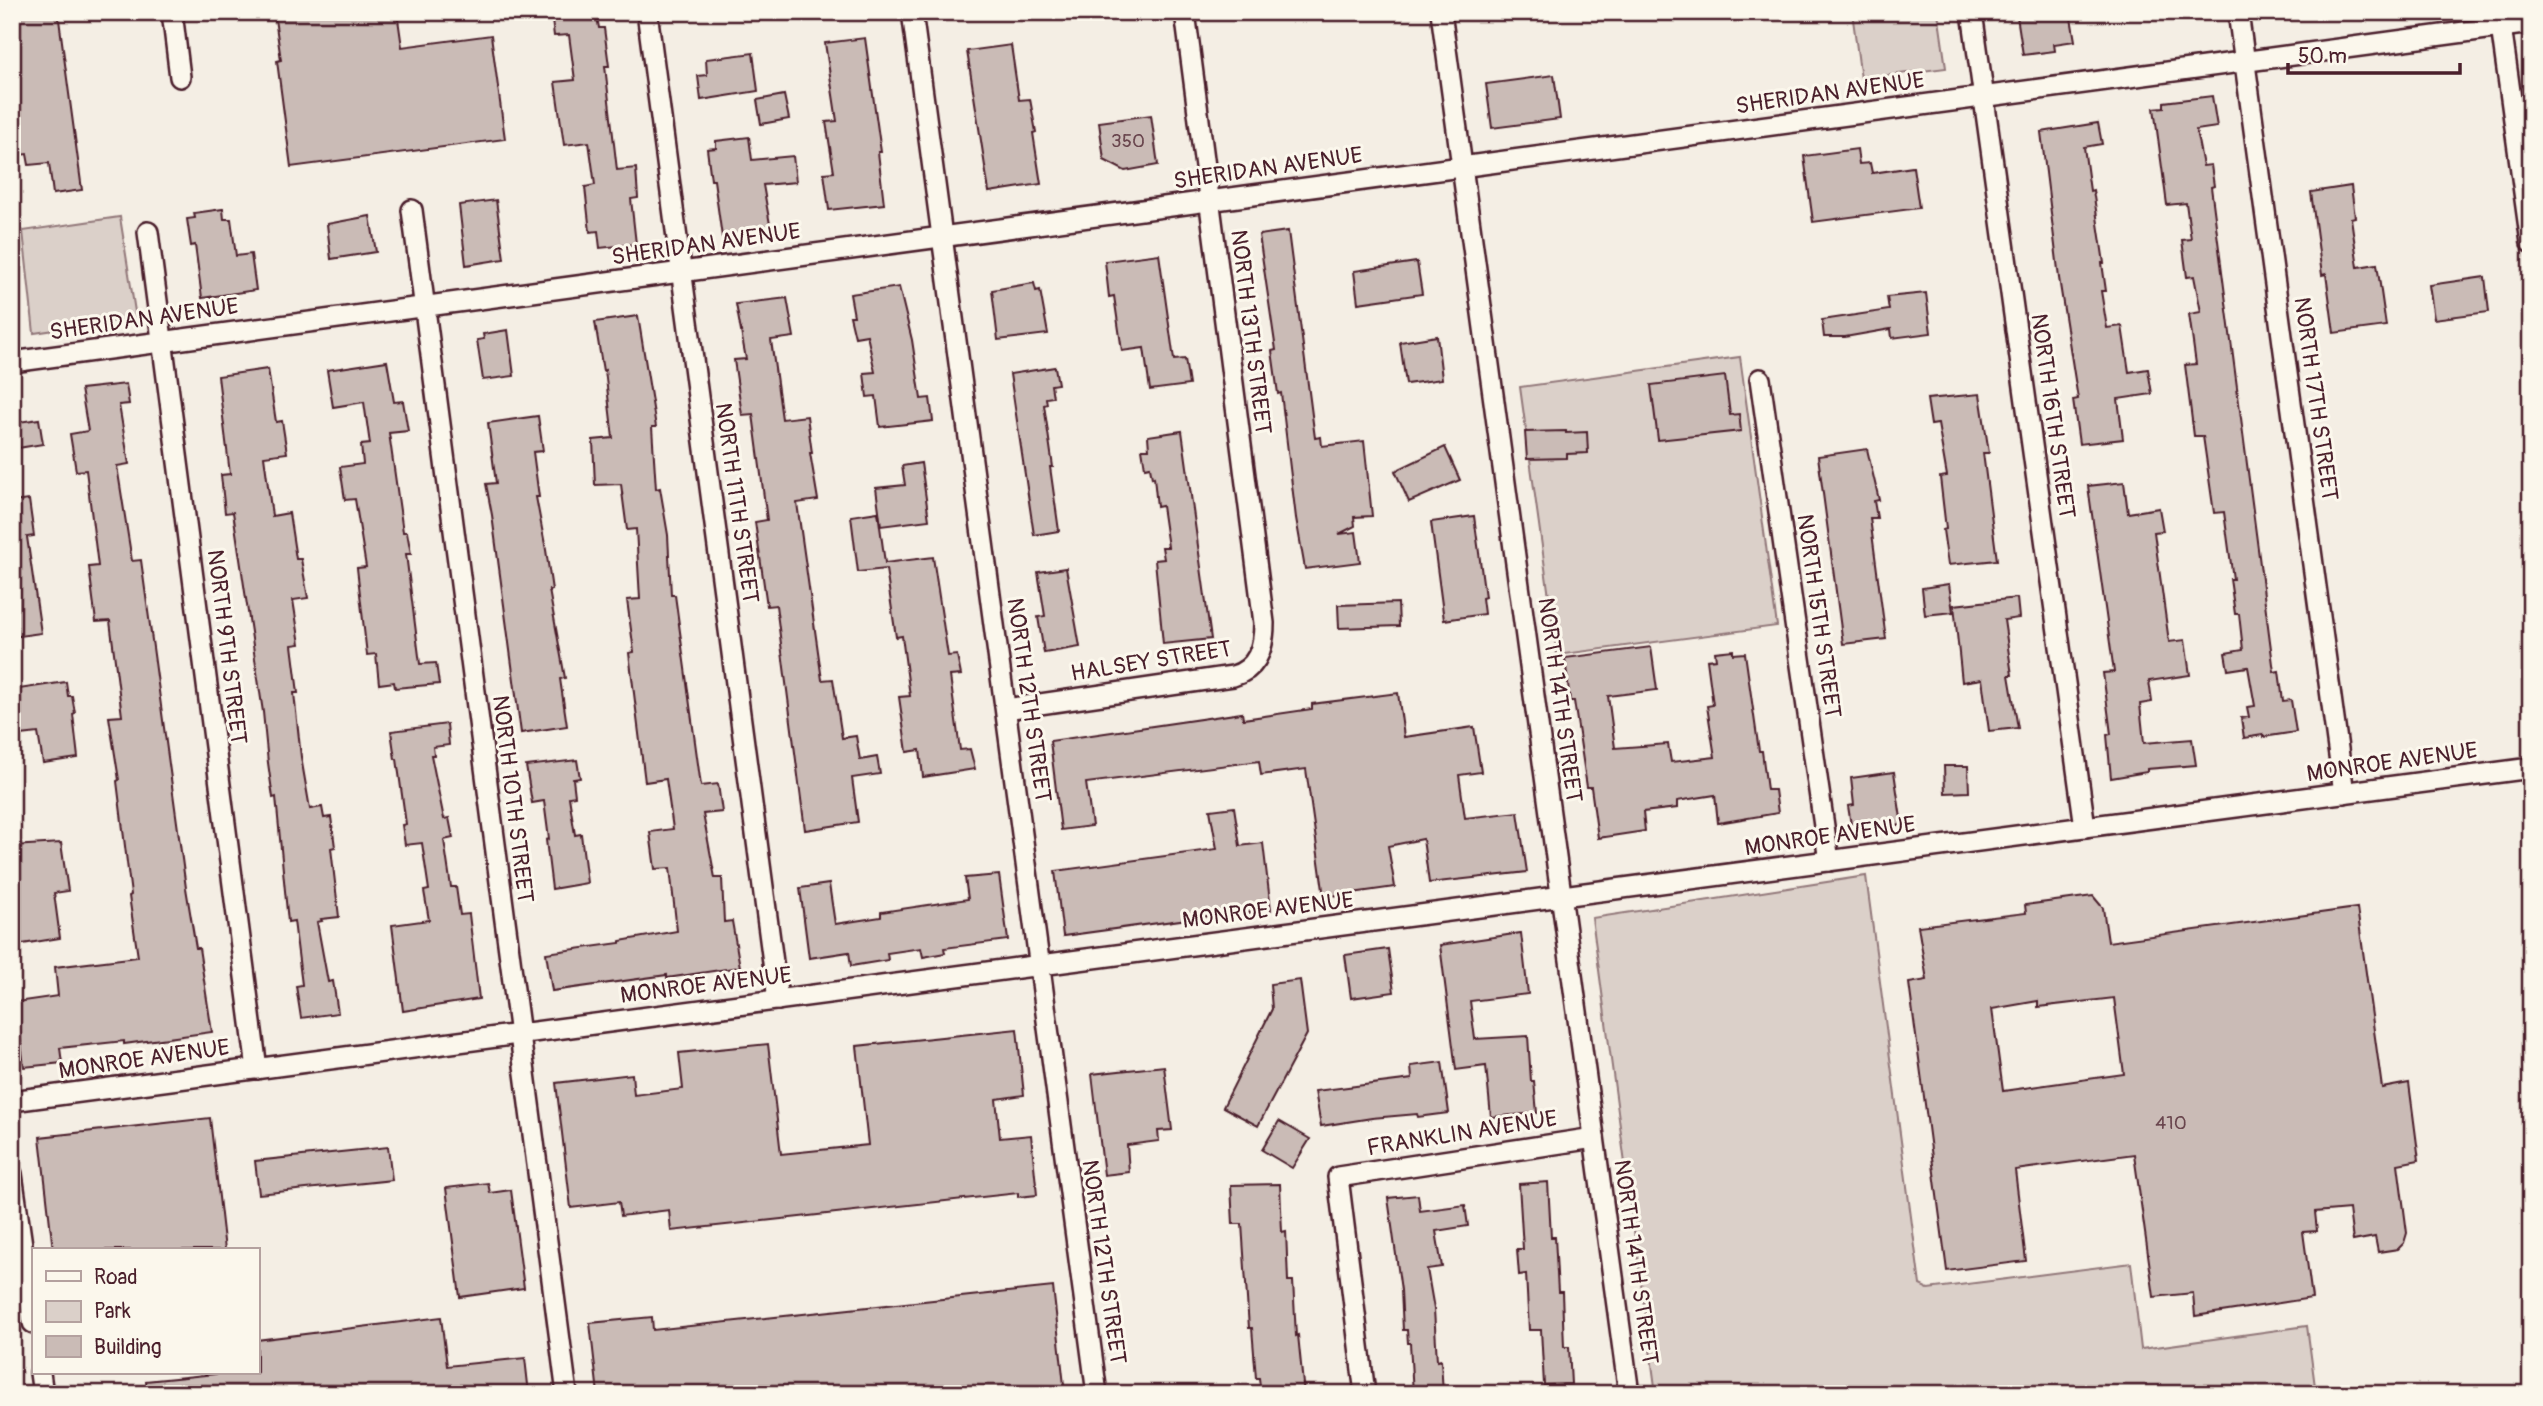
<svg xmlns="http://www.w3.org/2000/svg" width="2543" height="1406" viewBox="0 0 2543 1406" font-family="Pangolin,sans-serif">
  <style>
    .park { fill: #dbd0c9; stroke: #92787a; stroke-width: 2 }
    .building { fill: #cabbb6; stroke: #4a1f2b; stroke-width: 2; fill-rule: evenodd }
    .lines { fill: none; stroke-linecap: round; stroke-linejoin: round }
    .minor-casing { stroke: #4a1f2b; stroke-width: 24 }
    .minor { stroke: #fbf7ec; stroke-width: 19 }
    .labels { text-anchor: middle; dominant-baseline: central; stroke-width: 6; stroke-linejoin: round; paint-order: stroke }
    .number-label { font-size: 19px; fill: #6a464e }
    .street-label { font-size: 23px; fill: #4a1f2b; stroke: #fbf7ec }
  </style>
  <rect width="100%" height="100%" fill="#f4eee4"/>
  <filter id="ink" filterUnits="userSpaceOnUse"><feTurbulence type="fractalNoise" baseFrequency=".0143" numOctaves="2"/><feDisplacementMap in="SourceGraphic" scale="14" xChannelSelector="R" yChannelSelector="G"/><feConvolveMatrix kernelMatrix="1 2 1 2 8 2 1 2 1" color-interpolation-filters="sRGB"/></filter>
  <g filter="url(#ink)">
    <!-- park -->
    <g class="park">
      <polygon points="1852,12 1938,12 1946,68 1861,79"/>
      <polygon points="120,217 136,318 34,333 23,231"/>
      <polygon points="1740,357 1777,626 1557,655 1520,387"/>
      <polygon points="1866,876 1920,1285 1928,1289 2131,1263 2141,1349 2307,1326 2316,1394 1656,1394 1592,918"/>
    </g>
    <!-- building -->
    <g class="building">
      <polygon points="31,12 58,12 82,190 53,194 49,163 29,165 27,154 12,156 12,15"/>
      <polygon points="274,12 397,12 402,47 491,35 505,139 291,167 277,61 281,60"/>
      <polygon points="551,12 596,12 599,28 604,28 609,66 605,66 617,170 636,168 638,198 631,199 636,244 600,248 598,231 590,232 585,187 595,185 589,142 564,145 555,82 575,80 569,35 554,36"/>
      <polygon points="2050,12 2070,12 2075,41 2054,44 2055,51 2023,55 2017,16"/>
      <polygon points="865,38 881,152 878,152 884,204 829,210 824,173 834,172 826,122 837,121 825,43"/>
      <polygon points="1011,45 1019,100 1030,99 1036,132 1033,133 1041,184 989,192 967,51"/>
      <polygon points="753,53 758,91 701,100 698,76 707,75 706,59"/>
      <polygon points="1554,75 1560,119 1492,128 1486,84"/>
      <polygon points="784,95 789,119 761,124 757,100"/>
      <polygon points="2212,96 2217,127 2196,130 2203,166 2211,165 2214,186 2211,187 2274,672 2279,671 2283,701 2291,700 2296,732 2263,737 2263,735 2244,738 2241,718 2249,717 2247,707 2255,706 2248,667 2228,670 2225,653 2243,650 2239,614 2235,614 2230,579 2233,579 2224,512 2214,513 2203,436 2194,436 2185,365 2196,364 2189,314 2201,312 2194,276 2187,277 2182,240 2191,239 2186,203 2167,205 2154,108 2164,107 2164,102"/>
      <polygon points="1151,115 1158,165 1125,171 1104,160 1099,122"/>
      <polygon points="2098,123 2102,144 2084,147 2090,191 2093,190 2104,263 2102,263 2106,291 2101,291 2107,328 2122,326 2129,372 2148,369 2152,394 2118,399 2123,439 2079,444 2073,400 2078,399 2059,278 2041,132"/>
      <polygon points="749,137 752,160 793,156 796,182 763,185 771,230 722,237 714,180 711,180 707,149 716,148 716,141"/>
      <polygon points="1857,149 1859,164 1870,163 1872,173 1913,167 1919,208 1813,222 1804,156"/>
      <polygon points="2351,186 2355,217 2351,218 2358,267 2377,264 2386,326 2334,333 2326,274 2322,275 2311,192"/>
      <polygon points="496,200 504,259 466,265 459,205"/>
      <polygon points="223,209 224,219 231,219 236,256 251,254 256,290 202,298 195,245 191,246 187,219 195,218 194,213"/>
      <polygon points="370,216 376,252 331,259 327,224"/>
      <polygon points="1288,231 1315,438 1321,437 1322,446 1364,441 1372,516 1354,517 1355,526 1339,534 1356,532 1360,562 1305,569 1296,518 1281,393 1278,394 1272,351 1276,350 1259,235"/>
      <polygon points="1159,254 1174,360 1185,359 1189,385 1150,390 1144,348 1122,351 1114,296 1109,297 1105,261"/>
      <polygon points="1417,262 1422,294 1358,303 1354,271"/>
      <polygon points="2485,277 2489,312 2434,319 2429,285"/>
      <polygon points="1034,283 1036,291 1040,290 1048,334 998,340 992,290"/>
      <polygon points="899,287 912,340 921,399 930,398 933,421 880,427 876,396 867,397 864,373 875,372 867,335 855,337 850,316 854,316 850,294"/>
      <polygon points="1926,293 1931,333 1892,338 1891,329 1845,337 1824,337 1822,320 1889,310 1887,297"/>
      <polygon points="787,298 794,337 771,340 782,419 807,416 812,453 810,453 818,500 797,503 822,680 833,679 842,738 856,736 860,760 877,757 880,774 852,778 858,822 805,830 776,605 767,606 755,522 767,520 753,414 742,415 734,360 746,359 736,304"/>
      <polygon points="638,316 656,427 652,427 656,489 660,488 668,535 671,595 675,595 701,786 718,784 722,812 703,814 715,878 722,878 724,922 732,921 740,967 667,978 667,975 552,991 546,953 620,943 620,941 677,931 670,868 655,869 650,832 673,829 666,779 645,782 629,653 634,652 627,600 640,599 636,529 627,530 621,484 595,485 593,440 613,438 605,370 603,371 595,322"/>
      <polygon points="508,330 514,376 483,380 477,340 484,339 483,334"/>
      <polygon points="1437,336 1442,379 1406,384 1400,342"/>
      <polygon points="387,361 394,402 403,401 408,431 389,433 403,532 407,532 411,554 406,554 420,664 436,663 439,684 395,688 394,682 379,684 376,654 367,655 357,568 366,567 355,499 345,500 340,467 363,464 361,445 370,444 364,402 333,407 327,370"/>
      <polygon points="1055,367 1058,384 1051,385 1053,397 1046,398 1047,404 1044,405 1053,467 1050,467 1059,531 1034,535 1010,374"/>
      <polygon points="268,369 276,422 282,421 287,453 264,456 272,516 289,513 296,559 301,559 308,598 293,600 300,644 292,645 298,693 294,693 301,757 310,809 322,807 324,818 331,817 335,847 331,848 339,917 321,919 322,921 317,922 328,982 333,981 338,1013 301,1018 296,986 302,985 294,921 288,922 276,797 273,798 268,763 263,712 233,512 225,513 221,475 230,474 218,376"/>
      <polygon points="1725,376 1730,415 1739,414 1741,431 1658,440 1651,385"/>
      <polygon points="126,384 129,404 119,405 129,464 117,466 132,561 141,560 186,888 196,948 199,948 212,1032 124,1044 124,1041 60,1048 62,1063 24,1067 16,1002 58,996 55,967 138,957 129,896 131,895 117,781 119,780 109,717 122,716 110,621 96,622 89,567 98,566 86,470 76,471 70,434 88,431 81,389"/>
      <polygon points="1980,394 1989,453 1983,453 1997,560 1948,565 1943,530 1946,529 1940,477 1947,476 1938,424 1931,425 1927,399"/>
      <polygon points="538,416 543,451 533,452 539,497 536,497 546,550 552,590 549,590 565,678 560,679 567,726 521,733 492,515 486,484 496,483 488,423"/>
      <polygon points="39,419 43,444 12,449 12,423"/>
      <polygon points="1182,431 1211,639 1163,644 1155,560 1164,559 1162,547 1168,547 1162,506 1157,507 1154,477 1152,478 1150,467 1145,468 1142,449 1149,449 1148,436"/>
      <polygon points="1566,431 1566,433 1587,432 1588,453 1567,454 1567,458 1527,459 1525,432"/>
      <polygon points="1445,447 1460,480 1409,502 1395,471"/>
      <polygon points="1867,449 1879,500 1874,501 1877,518 1870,518 1886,639 1843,644 1818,456"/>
      <polygon points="921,463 929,520 881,526 876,488 905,485 902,466"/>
      <polygon points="2124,482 2128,513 2159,508 2163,531 2154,532 2169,642 2185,640 2190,675 2149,681 2152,702 2140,704 2144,743 2192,739 2196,765 2147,769 2147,772 2111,778 2107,735 2111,734 2103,673 2114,672 2088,486"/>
      <polygon points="29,500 34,536 27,537 41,633 12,637 12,502"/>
      <polygon points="878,512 885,563 933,557 948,656 957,655 961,675 950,676 960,750 970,749 975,769 923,777 920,750 907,752 899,697 910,696 902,636 896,637 886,569 858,572 851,516"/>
      <polygon points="1474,516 1485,597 1482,598 1484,614 1444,620 1431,522"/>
      <polygon points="1066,568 1080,647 1044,653 1038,617 1045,616 1038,572"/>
      <polygon points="1949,584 1953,612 1925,615 1922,588"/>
      <polygon points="2017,598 2019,618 2004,620 2012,675 2009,675 2018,728 1989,731 1982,679 1962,682 1954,605"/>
      <polygon points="1398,603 1399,626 1339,628 1338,605"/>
      <polygon points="1651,647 1657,690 1608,696 1615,748 1668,744 1671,762 1715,757 1707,706 1713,705 1707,660 1716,659 1715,652 1733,650 1733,654 1745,653 1759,751 1762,751 1767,790 1775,790 1778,813 1718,823 1715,795 1677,801 1677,808 1643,812 1645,831 1598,838 1591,787 1587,787 1574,701 1570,701 1565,658"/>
      <polygon points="66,682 68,696 72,696 75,713 73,714 78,758 43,763 38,733 12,736 12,690"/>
      <polygon points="1398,693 1404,737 1474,727 1481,772 1459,775 1465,818 1518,812 1527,872 1429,883 1423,839 1388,846 1395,887 1324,897 1306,769 1261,775 1259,761 1086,783 1092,826 1061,830 1050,741 1242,713 1243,719 1312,709 1312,704"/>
      <polygon points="447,724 449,745 433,747 434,755 431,755 444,819 449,818 453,838 444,840 451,887 456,887 460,915 469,914 479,999 403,1011 392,925 429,920 424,891 429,890 422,843 405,845 402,825 406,824 397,759 395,759 391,731"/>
      <polygon points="577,760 580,778 573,779 575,796 569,797 575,835 581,834 587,883 552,889 546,840 549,839 544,801 532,803 526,766"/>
      <polygon points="1944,766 1968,766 1969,792 1945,793"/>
      <polygon points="1894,772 1902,825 1852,831 1848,806 1854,805 1851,778"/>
      <polygon points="1234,807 1240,846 1263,843 1271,910 1239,914 1239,912 1063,936 1055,871 1217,849 1210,810"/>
      <polygon points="61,843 68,891 54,893 60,938 16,945 12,918 12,846"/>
      <polygon points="999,875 1008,940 944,948 945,953 923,957 921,948 887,953 888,960 851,966 849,952 809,958 800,888 829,884 835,924 881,917 881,912 968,899 965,878"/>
      <path d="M2093,896L2103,908L2108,942L2357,908L2382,1088L2409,1083L2419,1160L2398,1164L2407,1233L2404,1243L2398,1249L2378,1252L2375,1237L2353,1241L2349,1209L2315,1212L2317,1231L2303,1232L2312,1298L2195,1316L2193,1293L2154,1297L2134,1154L2015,1170L2026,1261L1947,1271L1909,983L1927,980L1918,926L2026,913L2025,905ZM2114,998L2124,1074L2003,1091L1992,1009L2038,1001V1007Z"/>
      <polygon points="1521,933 1528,994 1470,1001 1475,1039 1528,1036 1531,1081 1534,1081 1537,1113 1491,1117 1486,1066 1456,1070 1440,945"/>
      <polygon points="1388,949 1394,992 1351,998 1345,955"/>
      <polygon points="1300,980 1307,1034 1258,1126 1223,1107 1272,1009 1270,984"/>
      <polygon points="1017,1029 1024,1095 996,1099 1000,1138 1031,1135 1037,1195 1018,1197 1018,1193 671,1231 669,1210 621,1216 619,1202 571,1208 556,1083 632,1074 634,1095 683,1089 679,1053 768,1044 781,1154 868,1145 857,1046"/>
      <polygon points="1442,1062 1449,1113 1418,1117 1417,1114 1372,1118 1321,1126 1315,1091 1412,1079 1411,1066"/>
      <polygon points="1164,1066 1172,1130 1158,1131 1159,1141 1127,1145 1129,1172 1104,1175 1092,1074"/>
      <polygon points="210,1118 225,1250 53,1250 40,1137"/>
      <polygon points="1279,1121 1310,1139 1292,1168 1262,1150"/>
      <polygon points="388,1147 392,1180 259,1194 255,1161"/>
      <polygon points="1548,1182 1551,1237 1555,1237 1558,1292 1562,1292 1564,1347 1569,1347 1571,1384 1544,1385 1541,1330 1529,1330 1526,1274 1519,1275 1517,1249 1523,1249 1519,1184"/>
      <polygon points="488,1183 490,1193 511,1190 524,1288 460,1297 446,1188"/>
      <polygon points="1280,1184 1282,1232 1286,1231 1288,1281 1293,1281 1296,1336 1298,1335 1304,1394 1261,1394 1259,1378 1256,1378 1252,1328 1249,1328 1242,1224 1233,1224 1231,1185"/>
      <polygon points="1418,1195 1420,1211 1465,1205 1468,1226 1436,1231 1442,1267 1427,1269 1434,1309 1437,1361 1441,1360 1443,1394 1413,1394 1410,1343 1408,1343 1407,1330 1403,1330 1401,1290 1388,1198"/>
      <polygon points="1053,1287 1065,1394 598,1394 590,1323 652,1317 653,1330"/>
      <polygon points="441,1317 447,1366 525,1358 529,1394 147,1394 146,1381 225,1373 257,1373 257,1340"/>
    </g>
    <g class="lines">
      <defs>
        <g id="minor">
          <polyline points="172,12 180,77"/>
          <polyline points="647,12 778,1000"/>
          <polyline points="912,12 1097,1394"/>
          <polyline points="1441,12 1629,1394"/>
          <polyline points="1972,12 2085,827"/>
          <polyline points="2238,12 2344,793"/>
          <polyline points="2499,12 2531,243"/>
          <polyline points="412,210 567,1394"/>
          <polyline points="148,232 257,1069"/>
          <polyline points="12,362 2531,23"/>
          <polyline points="1760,379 1829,861"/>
          <path d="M1006,709L1233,676C1258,669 1264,647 1264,623L1185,12"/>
          <polyline points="12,1101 2531,768"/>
          <polyline points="12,1174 33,1323"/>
          <polyline points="40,1373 43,1394"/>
          <polyline points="1365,1394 1338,1177 1594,1138"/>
        </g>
      </defs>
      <!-- minor casing -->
      <use href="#minor" class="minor-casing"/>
      <!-- minor -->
      <use href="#minor" class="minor"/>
    </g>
  </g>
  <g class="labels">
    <!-- number labels -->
    <g class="number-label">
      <text x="1128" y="141">350</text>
      <text x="2171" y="1123">410</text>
    </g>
    <!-- street labels -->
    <g class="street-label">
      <text transform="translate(1830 93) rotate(-8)">SHERIDAN AVENUE</text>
      <text transform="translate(1268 168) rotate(-8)">SHERIDAN AVENUE</text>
      <text transform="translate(706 244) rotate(-8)">SHERIDAN AVENUE</text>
      <text transform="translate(144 319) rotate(-8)">SHERIDAN AVENUE</text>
      <text transform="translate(1251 332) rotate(83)">NORTH 13TH STREET</text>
      <text transform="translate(2316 399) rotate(82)">NORTH 17TH STREET</text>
      <text transform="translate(2053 416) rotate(82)">NORTH 16TH STREET</text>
      <text transform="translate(737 503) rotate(82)">NORTH 11TH STREET</text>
      <text transform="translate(1819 616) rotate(82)">NORTH 15TH STREET</text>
      <text transform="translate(227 647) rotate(83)">NORTH 9TH STREET</text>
      <text transform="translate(1151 661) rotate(-9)">HALSEY STREET</text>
      <text transform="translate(1029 700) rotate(82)">NORTH 12TH STREET</text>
      <text transform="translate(1560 700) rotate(82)">NORTH 14TH STREET</text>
      <text transform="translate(2392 762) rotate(-8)">MONROE AVENUE</text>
      <text transform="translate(513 799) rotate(83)">NORTH 10TH STREET</text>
      <text transform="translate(1830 836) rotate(-8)">MONROE AVENUE</text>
      <text transform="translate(1268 910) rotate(-7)">MONROE AVENUE</text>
      <text transform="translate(706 985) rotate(-7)">MONROE AVENUE</text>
      <text transform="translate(144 1059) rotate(-8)">MONROE AVENUE</text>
      <text transform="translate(1462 1133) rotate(-9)">FRANKLIN AVENUE</text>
      <text transform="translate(1104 1262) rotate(82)">NORTH 12TH STREET</text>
      <text transform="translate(1636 1262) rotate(82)">NORTH 14TH STREET</text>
    </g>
  </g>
  <!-- margin -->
  <rect width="2543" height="1406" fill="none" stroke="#fbf7ec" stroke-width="42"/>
  <rect x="21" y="21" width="2501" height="1364" fill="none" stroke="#4a1f2b" stroke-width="2.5" filter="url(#ink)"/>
  <!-- legend -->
  <rect x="32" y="1248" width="228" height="126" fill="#fbf7ec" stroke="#b4a19f" stroke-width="2"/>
  <rect x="46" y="1271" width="35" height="10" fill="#fbf7ec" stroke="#b4a19f" stroke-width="2"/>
  <text x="94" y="1284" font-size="21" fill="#4a1f2b">Road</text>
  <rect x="46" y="1301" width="35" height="21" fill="#dbd0c9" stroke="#b4a19f" stroke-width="2"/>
  <text x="94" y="1318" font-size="21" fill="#4a1f2b">Park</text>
  <rect x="46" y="1336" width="35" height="21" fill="#cabbb6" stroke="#b4a19f" stroke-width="2"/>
  <text x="94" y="1354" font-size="21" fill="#4a1f2b">Building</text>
  <!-- scale -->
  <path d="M2288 63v10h172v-10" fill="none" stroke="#4a1f2b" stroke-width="3.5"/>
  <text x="2298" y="63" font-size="21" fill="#4a1f2b" stroke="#fbf7ec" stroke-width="5" paint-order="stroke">50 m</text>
</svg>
